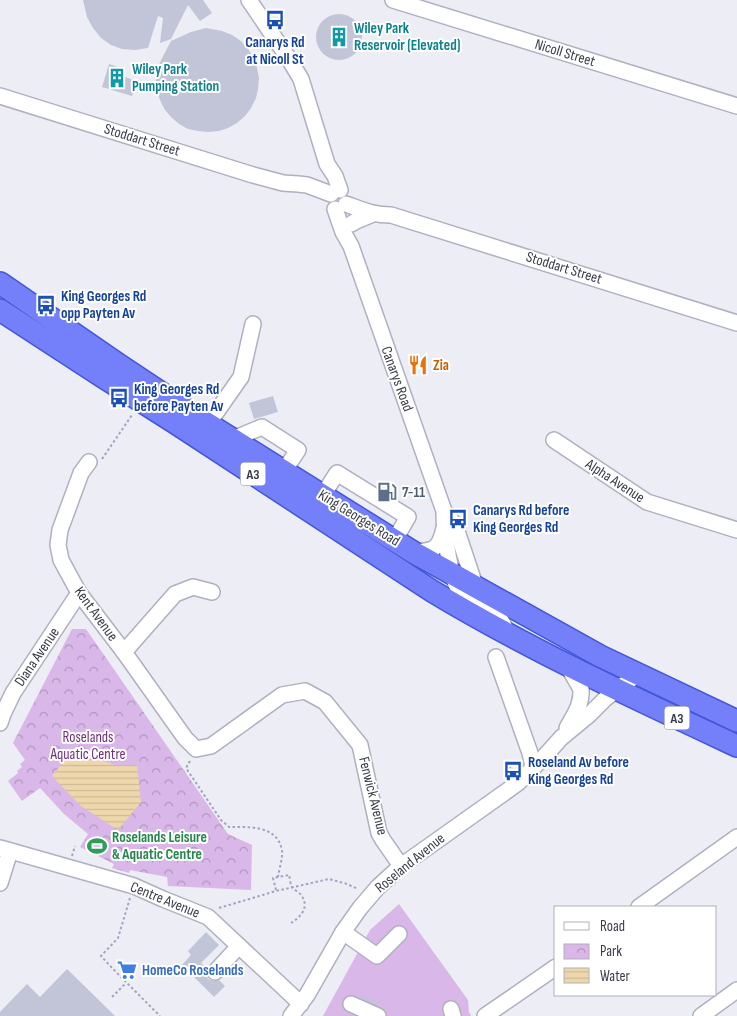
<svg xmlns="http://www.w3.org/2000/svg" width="737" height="1016" viewBox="0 0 737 1016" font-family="'Sofia Sans Condensed',sans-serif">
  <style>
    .park { fill: url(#park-crowns) }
    .pitch { fill: #d9b7e8 }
    .water { fill: url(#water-rules) }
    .building { fill: #c2c5d7 }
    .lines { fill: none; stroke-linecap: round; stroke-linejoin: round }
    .minor-casing { stroke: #afb0c1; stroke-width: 18 }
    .highway-casing { stroke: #4356d9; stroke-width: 24 }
    .path { stroke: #a0a4c2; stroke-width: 2; stroke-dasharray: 2.5 2.5; stroke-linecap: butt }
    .minor { stroke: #fff; stroke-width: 15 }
    .highway { stroke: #7480f9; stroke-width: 21 }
    .labels { text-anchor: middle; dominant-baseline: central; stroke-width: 4; stroke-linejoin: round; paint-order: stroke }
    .shield { fill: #fff; stroke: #757680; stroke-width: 1 }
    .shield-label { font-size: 14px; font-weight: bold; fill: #3a3c4a }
    .culture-label { font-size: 15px; font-weight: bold; fill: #0d838f; stroke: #fff; text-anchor: start }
    .transit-label { font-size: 15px; font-weight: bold; fill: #164399; stroke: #fff; text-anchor: start }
    .street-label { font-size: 15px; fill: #3a3c4a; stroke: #fff }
    .food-label { font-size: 15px; font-weight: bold; fill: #c56008; stroke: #fff; text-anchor: start }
    .service-label { font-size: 15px; font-weight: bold; fill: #4e5e75; stroke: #fff; text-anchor: start }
    .park-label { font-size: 15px; fill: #702d7b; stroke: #fff }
    .leisure-label { font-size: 15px; font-weight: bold; fill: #27864d; stroke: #fff; text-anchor: start }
    .shop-label { font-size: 15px; font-weight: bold; fill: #366cbe; stroke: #fff; text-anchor: start }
  </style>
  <defs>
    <pattern id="park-crowns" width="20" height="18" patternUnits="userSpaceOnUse" patternTransform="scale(1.25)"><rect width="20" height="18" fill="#d9b7e8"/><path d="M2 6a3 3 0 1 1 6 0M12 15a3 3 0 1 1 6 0" fill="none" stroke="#b196be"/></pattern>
    <pattern id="water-rules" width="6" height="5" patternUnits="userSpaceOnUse" patternTransform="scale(1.25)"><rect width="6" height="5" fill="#efd7ac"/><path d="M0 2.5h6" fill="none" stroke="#ceb996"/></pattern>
  </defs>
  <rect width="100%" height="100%" fill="#ecedf5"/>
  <!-- park -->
  <polygon class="park" points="72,629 86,629 228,834 252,845 251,890 168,886 167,877 130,870 129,873 112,868 114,864 80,847 88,834 64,814 40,788 22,801 8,781 18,773 17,771 22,767 20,764 25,760 13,743"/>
  <!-- pitch -->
  <polygon class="pitch" points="399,904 468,1000 469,1012 471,1016 323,1016 370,930"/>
  <!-- water -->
  <polygon class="water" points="75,747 94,758 115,765 137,765 141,802 118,830 81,806 52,776"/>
  <!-- building -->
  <g class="building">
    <polygon points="83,0 203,0 212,13 200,21 188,5 171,39 160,43 163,18 158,16 148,48 135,50 122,49 111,45 101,38 93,28 87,17"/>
    <circle cx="339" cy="37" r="23"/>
    <polygon points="206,28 222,31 232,35 241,41 248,49 254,58 257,68 259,78 258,89 256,98 251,108 245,116 237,123 228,128 219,131 208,132 198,131 188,129 179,124 171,117 165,110 160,100 157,91 156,80 157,70 161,60 171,41 191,32"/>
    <polygon points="109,64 122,68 119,75 137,81 132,96 102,87"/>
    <polygon points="273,396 278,412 254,419 249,403"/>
    <polygon points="206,932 219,945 201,963 207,968 206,974 208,979 213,981 219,980 225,986 214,997 182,965 191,955 188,951"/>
    <polygon points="67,969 115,1016 0,1016 0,1012 27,984 40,997"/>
    <polygon points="362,996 379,1003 377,1005 361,998"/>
  </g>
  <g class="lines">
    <defs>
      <g id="minor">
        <polyline points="249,0 289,59 301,79 327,164 335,176 340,190"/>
        <polyline points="393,0 737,106"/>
        <polyline points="0,96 253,175 283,183 298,184 307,185 331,194"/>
        <path d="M346,204C363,210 373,215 391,215L737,323"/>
        <path d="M335,209L343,232L351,246L444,511C444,530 449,585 464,596C476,605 493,609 502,622C504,625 505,629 507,632"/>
        <polyline points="351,224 356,221 373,214"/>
        <polyline points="208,424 241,377 253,324"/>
        <polyline points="233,439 262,427 298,450 284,471"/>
        <polyline points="554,440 647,502 737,530"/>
        <polyline points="89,462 81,473 60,530 58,545 61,560 79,593 124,652 185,738 196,749 211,746 282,695 305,691 325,702 360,745 379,833 383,840 401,866"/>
        <polyline points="323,495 337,473 408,517 394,541"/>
        <polyline points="444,511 455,525 476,588"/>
        <path d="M413,552C434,551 439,550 444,528"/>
        <polyline points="124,652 175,594 193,587 212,592"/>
        <polyline points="496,657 530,753 533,767"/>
        <path d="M567,665L581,689C582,705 574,715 567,728"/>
        <polyline points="0,723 3,714 13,693 79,593"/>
        <polyline points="0,848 134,886 163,899 208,917 301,1004"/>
        <polyline points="0,883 10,851"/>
        <polyline points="639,907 737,837"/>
        <polyline points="343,932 377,956 399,934"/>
        <polyline points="215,972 239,946"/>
        <polyline points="351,1004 378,1016"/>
        <polyline points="451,1009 453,1016"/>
        <polyline points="291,1016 307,995 343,932 360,908 378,887 401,866 418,854 518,783 543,758 561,738 590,714 606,698 638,674"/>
        <polyline points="485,1016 556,967"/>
        <polyline points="701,1016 737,990"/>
      </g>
      <g id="highway">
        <polyline points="0,283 119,365 208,424 413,552 600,656 737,721"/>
        <path d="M0,310L103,377L174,422L432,591C530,650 634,698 737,746"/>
      </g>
    </defs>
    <!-- minor casing -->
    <use href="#minor" class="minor-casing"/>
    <!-- highway casing -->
    <use href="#highway" class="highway-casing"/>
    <!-- path -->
    <g class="path">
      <polyline points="102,459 132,415"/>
      <path d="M190,761L186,768L221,820L229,827C249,827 277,825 282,850C283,858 279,869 278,877L289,875C290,878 290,884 292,887C294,890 299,892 301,895C310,907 301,917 291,923"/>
      <polyline points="505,771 519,760"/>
      <polyline points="72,856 75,846"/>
      <polyline points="276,890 273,878 278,877"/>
      <polyline points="130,898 118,938 101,956 113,969 160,1016"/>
      <polyline points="219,908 276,891 329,879 347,884 358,889"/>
      <polyline points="112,997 126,983"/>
    </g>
    <!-- minor -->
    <use href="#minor" class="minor"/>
    <!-- highway -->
    <use href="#highway" class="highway"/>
  </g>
  <!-- icons -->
  <defs>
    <symbol id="bus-bare" viewBox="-9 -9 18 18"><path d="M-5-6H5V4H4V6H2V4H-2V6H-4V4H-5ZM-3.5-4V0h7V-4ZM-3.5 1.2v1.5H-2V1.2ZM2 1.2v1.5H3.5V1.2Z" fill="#1a4fb4" stroke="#fff" stroke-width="2.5" paint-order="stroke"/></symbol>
    <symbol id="building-bare" viewBox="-9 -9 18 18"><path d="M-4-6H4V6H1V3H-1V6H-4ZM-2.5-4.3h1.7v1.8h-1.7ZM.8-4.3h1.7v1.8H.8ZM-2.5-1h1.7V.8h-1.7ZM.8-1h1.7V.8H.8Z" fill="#0f9aa8" stroke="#fff" stroke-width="2.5" paint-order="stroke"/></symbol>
    <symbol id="restaurant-bare" viewBox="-9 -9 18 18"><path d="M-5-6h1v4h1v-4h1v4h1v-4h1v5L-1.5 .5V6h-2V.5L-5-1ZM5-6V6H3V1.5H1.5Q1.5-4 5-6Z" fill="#e8710a" stroke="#fff" stroke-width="2.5" paint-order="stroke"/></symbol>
    <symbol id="fuel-bare" viewBox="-9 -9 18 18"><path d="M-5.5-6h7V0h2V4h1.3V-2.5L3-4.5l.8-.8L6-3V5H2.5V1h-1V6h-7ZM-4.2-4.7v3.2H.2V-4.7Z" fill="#5c6f8a" stroke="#fff" stroke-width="2.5" paint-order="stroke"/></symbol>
    <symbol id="stadium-bare" viewBox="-9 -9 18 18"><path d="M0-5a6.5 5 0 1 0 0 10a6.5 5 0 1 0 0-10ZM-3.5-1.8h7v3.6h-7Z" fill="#2e9e5b" stroke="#fff" stroke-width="2.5" paint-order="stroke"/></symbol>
    <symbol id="supermarket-bare" viewBox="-9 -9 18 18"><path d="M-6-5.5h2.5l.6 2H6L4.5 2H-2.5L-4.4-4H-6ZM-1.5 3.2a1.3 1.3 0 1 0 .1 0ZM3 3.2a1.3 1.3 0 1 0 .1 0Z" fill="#3f7fe0" stroke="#fff" stroke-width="2.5" paint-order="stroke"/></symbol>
  </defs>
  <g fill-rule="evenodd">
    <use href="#bus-bare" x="261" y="6" width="28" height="28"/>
    <use href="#building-bare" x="325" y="23" width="28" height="28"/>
    <use href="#building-bare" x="103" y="64" width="28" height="28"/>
    <use href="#bus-bare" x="32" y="291" width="28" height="28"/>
    <use href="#restaurant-bare" x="404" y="351" width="28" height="28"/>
    <use href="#bus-bare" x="105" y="384" width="28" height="28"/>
    <use href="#fuel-bare" x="373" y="478" width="28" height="28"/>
    <use href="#bus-bare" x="444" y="505" width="28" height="28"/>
    <use href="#bus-bare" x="499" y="757" width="28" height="28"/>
    <use href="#stadium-bare" x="83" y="832" width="28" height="28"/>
    <use href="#supermarket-bare" x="113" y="956" width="28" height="28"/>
  </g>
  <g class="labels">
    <!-- shield labels -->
    <g class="shield">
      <rect x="240.5" y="462.5" width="25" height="23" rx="4"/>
      <rect x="664.5" y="706.5" width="25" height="23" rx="4"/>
    </g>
    <g class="shield-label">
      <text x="253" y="474">A3</text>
      <text x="677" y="718">A3</text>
    </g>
    <!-- culture labels -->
    <g class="culture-label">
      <text x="354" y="28">Wiley Park<tspan x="354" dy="17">Reservoir (Elevated)</tspan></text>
      <text x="132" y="69">Wiley Park<tspan x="132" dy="17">Pumping Station</tspan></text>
    </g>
    <!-- transit labels -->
    <g class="transit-label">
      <text x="275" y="42" text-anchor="middle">Canarys Rd<tspan x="275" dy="17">at Nicoll St</tspan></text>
      <text x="61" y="296">King Georges Rd<tspan x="61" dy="17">opp Payten Av</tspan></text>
      <text x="134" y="389">King Georges Rd<tspan x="134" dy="17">before Payten Av</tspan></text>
      <text x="473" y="510">Canarys Rd before<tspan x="473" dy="17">King Georges Rd</tspan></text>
      <text x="528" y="762">Roseland Av before<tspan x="528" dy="17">King Georges Rd</tspan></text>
    </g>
    <!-- street labels -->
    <g class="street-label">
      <text transform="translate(565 53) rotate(17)">Nicoll Street</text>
      <text transform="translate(142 140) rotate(17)">Stoddart Street</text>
      <text transform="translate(564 268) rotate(17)">Stoddart Street</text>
      <text transform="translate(397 379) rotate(70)">Canarys Road</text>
      <text transform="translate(615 481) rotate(33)">Alpha Avenue</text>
      <text transform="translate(359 518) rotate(32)">King Georges Road</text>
      <text transform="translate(96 614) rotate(54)">Kent Avenue</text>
      <text transform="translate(37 657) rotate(-56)">Diana Avenue</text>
      <text transform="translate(373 796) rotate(76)">Fenwick Avenue</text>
      <text transform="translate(410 863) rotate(-39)">Roseland Avenue</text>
      <text transform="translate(165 900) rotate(22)">Centre Avenue</text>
    </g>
    <!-- food labels -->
    <g class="food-label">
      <text x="433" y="365">Zia</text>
    </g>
    <!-- service labels -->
    <g class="service-label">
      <text x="402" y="492">7-11</text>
    </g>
    <!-- park labels -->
    <g class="park-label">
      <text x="88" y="737">Roselands<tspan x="88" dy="17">Aquatic Centre</tspan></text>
    </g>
    <!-- leisure labels -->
    <g class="leisure-label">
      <text x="112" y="837">Roselands Leisure<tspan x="112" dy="17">&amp; Aquatic Centre</tspan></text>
    </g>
    <!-- shop labels -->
    <g class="shop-label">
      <text x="142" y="970">HomeCo Roselands</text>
    </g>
  </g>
  <!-- legend -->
  <rect x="554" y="906" width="162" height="90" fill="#ffffff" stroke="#b0b1b7"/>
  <rect x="564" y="922" width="25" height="8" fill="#ffffff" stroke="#b0b1b7"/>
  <text x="600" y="931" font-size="15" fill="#3a3c4a">Road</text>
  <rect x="564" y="944" width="25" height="15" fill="url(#park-crowns)" stroke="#b0b1b7"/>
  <text x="600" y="956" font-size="15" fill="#3a3c4a">Park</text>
  <rect x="564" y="968" width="25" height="15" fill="url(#water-rules)" stroke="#b0b1b7"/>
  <text x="600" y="981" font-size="15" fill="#3a3c4a">Water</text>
</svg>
